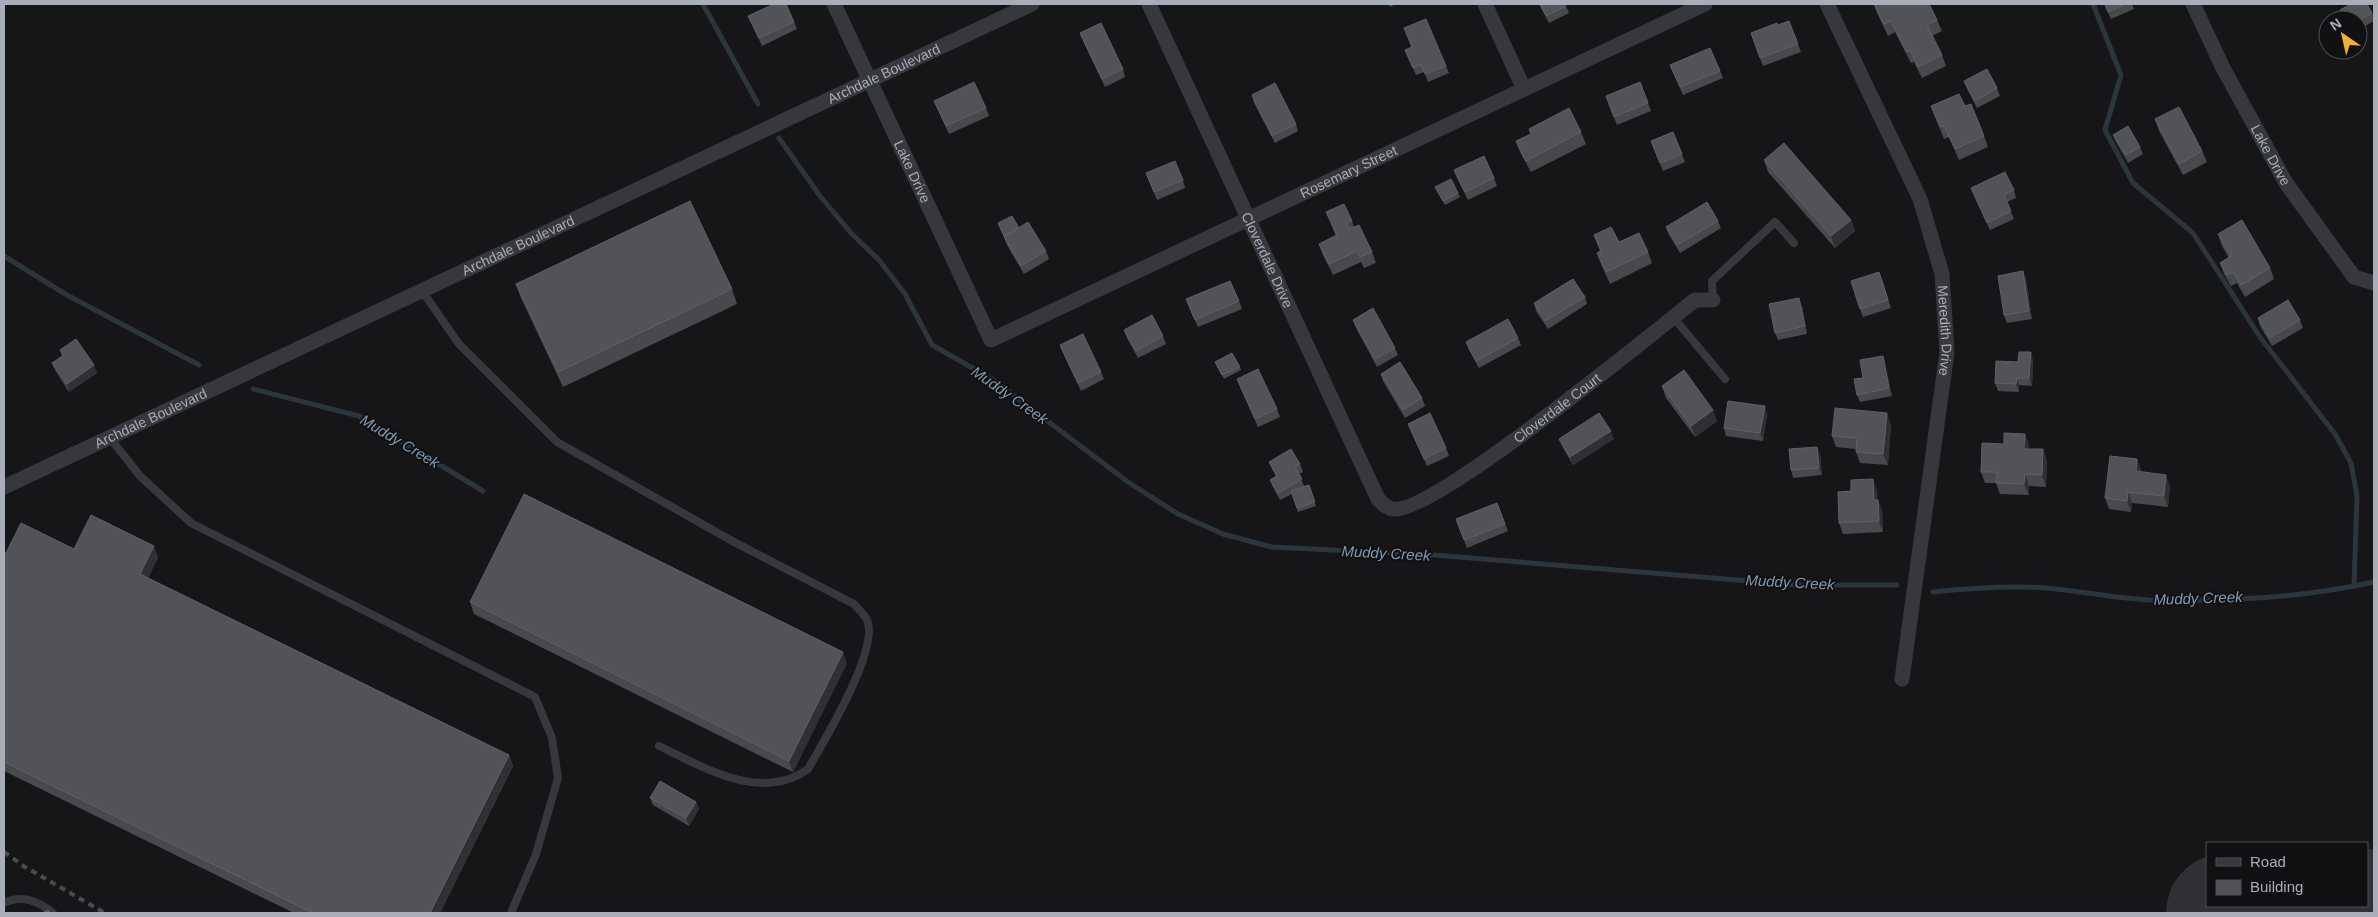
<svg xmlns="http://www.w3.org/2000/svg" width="2378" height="917" viewBox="0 0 2378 917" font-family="Helvetica,sans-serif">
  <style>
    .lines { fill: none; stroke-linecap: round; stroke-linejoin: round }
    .stream { stroke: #2c353c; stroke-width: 5 }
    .runway { stroke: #303135; stroke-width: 118 }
    .service { stroke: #37383d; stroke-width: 8 }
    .minor { stroke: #37383d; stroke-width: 15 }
    .rail { stroke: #4a4c52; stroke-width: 4; stroke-dasharray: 6 5; stroke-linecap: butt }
    .wall { fill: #47494d }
    .shaded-wall { fill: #2f3033 }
    .building { fill: #525359; stroke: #5f6168 }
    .labels { text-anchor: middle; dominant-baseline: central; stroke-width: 4; stroke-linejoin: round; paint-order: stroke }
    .street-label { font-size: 14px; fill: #a8adb8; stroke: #111113 }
    .water-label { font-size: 15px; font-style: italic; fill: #7f9bb3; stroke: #111113 }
  </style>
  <rect width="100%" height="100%" fill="#161618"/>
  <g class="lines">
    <!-- stream -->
    <g class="stream">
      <polyline points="703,4 758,104"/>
      <polyline points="2093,4 2121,75 2105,130 2133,183 2193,233 2260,337 2335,434 2351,463 2357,496 2354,586"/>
      <polyline points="779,138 820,196 851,233 879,260 905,294 932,345 992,379 1128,482 1178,514 1223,534 1272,547 1434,555 1797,585 1897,585"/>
      <polyline points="4,256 67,295 199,365"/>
      <polyline points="253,389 359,416 483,491"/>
      <path d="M1933,592C1971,588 2008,585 2046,588C2080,591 2114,598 2148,600C2223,602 2301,598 2374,582"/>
    </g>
    <!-- runway -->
    <polyline class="runway" points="2225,913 2355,906"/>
    <!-- service -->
    <g class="service">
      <path d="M422,291L459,344L557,442L734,542L854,604C858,609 864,614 867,620C880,649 824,741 808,769C761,803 703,767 659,746"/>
      <polyline points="1713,300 1712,281 1775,222 1794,243"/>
      <polyline points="1673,317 1725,379"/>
      <polyline points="110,438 140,476 191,523 535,697 552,738 558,778 536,854 511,913"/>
      <path d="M4,903C21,894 39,901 53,913"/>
    </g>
    <!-- minor -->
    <g class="minor">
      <path id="s1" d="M834,4L991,340L1705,4"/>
      <path id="s2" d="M1149,4L1378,499C1382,503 1387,509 1394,509C1433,514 1653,333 1695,300H1713"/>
      <polyline points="1485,4 1524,89"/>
      <path id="s3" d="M1827,4L1920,199L1942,274L1947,352L1902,679"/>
      <path id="s4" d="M2193,4L2223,68L2286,183L2354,277L2374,283"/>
      <path id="s5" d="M4,487L1032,4"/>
    </g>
    <!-- rail -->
    <polyline class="rail" points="4,852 25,867 105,913"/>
  </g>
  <!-- wall -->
  <g class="wall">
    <polygon points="1388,4 1396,4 1390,7"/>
    <polygon points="1539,4 1565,4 1569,13 1549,23"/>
    <polygon points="1874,4 1937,20 1942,31 1932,36 1942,55 1946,66 1922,78 1914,62 1911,63 1895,32 1888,36 1877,13"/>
    <polygon points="2104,4 2132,4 2134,9 2111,19"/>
    <polygon points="2340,10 2372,13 2374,18 2374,21 2358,30 2358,20 2344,20"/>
    <polygon points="748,16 794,22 797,29 762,46"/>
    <polygon points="1789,21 1801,52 1763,66 1751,33 1778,25"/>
    <polygon points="1404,28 1446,66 1449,73 1428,82 1424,72 1416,75 1405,50 1412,47"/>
    <polygon points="1080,33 1123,69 1125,77 1105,87 1083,41"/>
    <polygon points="1670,65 1720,71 1723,78 1683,95"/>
    <polygon points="1964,81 1997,88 2000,96 1977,108 1967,89"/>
    <polygon points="1640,82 1651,111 1617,125 1606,96"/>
    <polygon points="1252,95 1296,124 1298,131 1275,143 1254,103"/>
    <polygon points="934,101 986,108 989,116 949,134"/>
    <polygon points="1931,106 1965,106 1984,136 1988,147 1959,160 1949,137 1944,139"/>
    <polygon points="2155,119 2202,151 2207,162 2183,175 2159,131"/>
    <polygon points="1529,129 1581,132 1586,144 1531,172 1520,152 1516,141 1531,134"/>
    <polygon points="1673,132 1685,162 1663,171 1651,141"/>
    <polygon points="2113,135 2140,147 2143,154 2128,163 2116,142"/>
    <polygon points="1764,160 1851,220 1855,231 1835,248 1768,172"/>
    <polygon points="1454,170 1494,178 1497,186 1468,200 1457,178"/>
    <polygon points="1146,173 1183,180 1185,188 1157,200"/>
    <polygon points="1435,187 1458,193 1460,197 1445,205"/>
    <polygon points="1971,188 2014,190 2016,198 2007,202 2014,219 1990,230"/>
    <polygon points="1326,212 1352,221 1354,227 1372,252 1376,263 1364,268 1361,262 1333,275 1323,255 1319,244 1336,236"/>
    <polygon points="1718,221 1721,228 1680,253 1669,235 1666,227"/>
    <polygon points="998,223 1018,228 1046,251 1049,259 1024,274 1007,245 1004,237"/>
    <polygon points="2218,234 2270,268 2274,279 2245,297 2237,283 2231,286 2224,274 2220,263 2229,258 2222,246"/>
    <polygon points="1594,235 1648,252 1652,263 1610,284 1601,264 1597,253 1600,251"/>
    <polygon points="2023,271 2026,279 2032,319 2007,323 2004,315"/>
    <polygon points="1882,279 1891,308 1863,317 1860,309"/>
    <polygon points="516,284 732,289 737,304 563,387 521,298"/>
    <polygon points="1585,297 1587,304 1548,329 1536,311 1534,303"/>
    <polygon points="1239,301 1242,309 1198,327 1189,307"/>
    <polygon points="1802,306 1807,334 1778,340 1775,333"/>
    <polygon points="2258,318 2300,320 2303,328 2272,346 2260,326"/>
    <polygon points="1353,320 1395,348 1398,355 1377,367 1356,328"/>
    <polygon points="1124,330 1163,336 1166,344 1138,358 1127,338"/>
    <polygon points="1518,338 1521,345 1479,368 1469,350 1466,342"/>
    <polygon points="1060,345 1101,372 1104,379 1081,391 1063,353"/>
    <polygon points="60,350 97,373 69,392 55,370 52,363 62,356"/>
    <polygon points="1883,356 1885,364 1892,396 1860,402 1857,395 1863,378"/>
    <polygon points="2033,360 2032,386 2019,385 2019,392 1998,391 1995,383 2018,362"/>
    <polygon points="1215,362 1240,367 1241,370 1224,379"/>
    <polygon points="1381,374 1422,398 1425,406 1405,418 1383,381"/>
    <polygon points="1237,379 1277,409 1280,417 1258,427"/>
    <polygon points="1662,386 1717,421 1695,437 1666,398"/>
    <polygon points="1767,414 1763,441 1726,436 1724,428"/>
    <polygon points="1408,424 1446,448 1449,456 1427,466"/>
    <polygon points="1891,424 1888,465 1860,463 1856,452 1856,449 1836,447 1832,436"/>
    <polygon points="2025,434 2029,445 2029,449 2043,449 2047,461 2046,487 2029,486 2029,495 2000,494 1996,483 1985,483 1981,472 2004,444"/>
    <polygon points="1559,439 1614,439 1573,465 1562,446"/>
    <polygon points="1820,454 1822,475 1793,478 1791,470"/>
    <polygon points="2137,459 2141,470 2141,472 2170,486 2168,507 2132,503 2131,512 2109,509 2105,498"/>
    <polygon points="1269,462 1300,464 1303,472 1299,474 1304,486 1309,485 1316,506 1298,512 1292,494 1280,500 1273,487 1270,480 1276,476 1272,469"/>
    <polygon points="1877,490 1877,500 1878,500 1882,511 1883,532 1843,534 1839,523"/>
    <polygon points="1497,503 1508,531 1467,548 1456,519"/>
    <polygon points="74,549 158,557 148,578 509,755 513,766 440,913 294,913 4,771 4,552 6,553"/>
    <polygon points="470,602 847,663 793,772 474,614"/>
    <polygon points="650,798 696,802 699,809 689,826 653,805"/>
  </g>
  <!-- shaded-wall -->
  <g class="shaded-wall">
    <polygon points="1851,220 1855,231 1835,248 1831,236"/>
    <polygon points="2023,271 2026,279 2032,319 2029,311"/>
    <polygon points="1799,298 1802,306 1807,334 1805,326"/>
    <polygon points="2031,352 2033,360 2032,386 2029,378"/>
    <polygon points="1883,356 1885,364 1892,396 1889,388"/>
    <polygon points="94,365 97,373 69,392 67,384"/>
    <polygon points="2017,378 2019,385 2019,392 2016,384"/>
    <polygon points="1765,406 1767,414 1763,441 1760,433"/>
    <polygon points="1713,410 1717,421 1695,437 1691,426"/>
    <polygon points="1887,413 1891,424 1888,465 1883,454"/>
    <polygon points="1611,431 1614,439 1573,465 1570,457"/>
    <polygon points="2025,434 2029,445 2028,460 2024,449"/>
    <polygon points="1817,447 1820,454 1822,475 1819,468"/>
    <polygon points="2043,449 2047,461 2046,487 2042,475"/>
    <polygon points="2137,459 2141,470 2140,483 2136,471"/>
    <polygon points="2025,474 2029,486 2029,495 2024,484"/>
    <polygon points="2166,475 2170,486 2168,507 2164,496"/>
    <polygon points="1873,479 1877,490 1878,511 1874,500"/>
    <polygon points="2128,492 2132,503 2131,512 2127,501"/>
    <polygon points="1878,500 1882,511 1883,532 1879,521"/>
    <polygon points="154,546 158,557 144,585 140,574"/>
    <polygon points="843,652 847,663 793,772 789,761"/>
    <polygon points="509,755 513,766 440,913 430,913"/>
    <polygon points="696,802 699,809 689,826 686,818"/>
  </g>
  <!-- building -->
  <g class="building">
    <polygon points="774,4 786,4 794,22 759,38 748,16"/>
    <polygon points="1540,4 1565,4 1566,6 1546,16"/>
    <polygon points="1874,4 1929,4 1937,20 1927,25 1942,55 1918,67 1910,50 1907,52 1891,21 1884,24"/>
    <polygon points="2105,4 2125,4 2108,12"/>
    <polygon points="2351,4 2367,4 2372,13 2358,21 2358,20 2345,20 2340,10"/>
    <polygon points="1426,19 1446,66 1425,74 1421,64 1413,68 1405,50 1412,47 1404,28"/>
    <polygon points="1789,21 1798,44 1760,58 1751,33 1777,23 1778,25"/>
    <polygon points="1101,23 1123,69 1102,79 1080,33"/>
    <polygon points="1710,48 1720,71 1680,87 1670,65"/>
    <polygon points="1987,69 1997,88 1975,101 1964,81"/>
    <polygon points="974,82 986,108 946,126 934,101"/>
    <polygon points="1640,82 1648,103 1614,117 1606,96"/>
    <polygon points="1275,83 1296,124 1272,136 1252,95"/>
    <polygon points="1959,94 1965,106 1971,104 1984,136 1955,149 1944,126 1940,127 1931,106"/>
    <polygon points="2179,107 2202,151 2179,164 2155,119"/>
    <polygon points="1569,108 1581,132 1526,161 1516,141 1531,134 1529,129"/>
    <polygon points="2128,126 2140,147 2126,155 2113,135"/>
    <polygon points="1673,132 1682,154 1660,163 1651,141"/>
    <polygon points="1784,143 1851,220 1831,236 1764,160"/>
    <polygon points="1484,156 1494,178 1465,192 1454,170"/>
    <polygon points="1175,161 1183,180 1154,192 1146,173"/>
    <polygon points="2005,172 2014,190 2004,195 2011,211 1987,223 1971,188"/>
    <polygon points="1451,179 1458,193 1443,201 1435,187"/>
    <polygon points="690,201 732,289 558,372 516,284"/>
    <polygon points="1707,202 1718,221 1677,245 1666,227"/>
    <polygon points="1344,204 1352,221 1346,223 1349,229 1359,225 1372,252 1360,257 1357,251 1329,264 1319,244 1337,235 1326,212"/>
    <polygon points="1012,216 1019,228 1004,236 998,223"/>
    <polygon points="2242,220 2270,268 2241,285 2233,272 2227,275 2220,263 2231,256 2218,234"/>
    <polygon points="1028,222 1046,251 1021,266 1004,237"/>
    <polygon points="1611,227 1619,242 1639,233 1648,252 1606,272 1597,253 1601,251 1594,235"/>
    <polygon points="2023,271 2029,311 2004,315 1998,276"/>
    <polygon points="1879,272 1888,300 1860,309 1851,281"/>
    <polygon points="1573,279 1585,297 1545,321 1534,303"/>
    <polygon points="1230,281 1239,301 1195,320 1186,299"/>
    <polygon points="1799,298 1805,326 1775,333 1769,304"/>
    <polygon points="2288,300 2300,320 2270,338 2258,318"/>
    <polygon points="1373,308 1395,348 1375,359 1353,320"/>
    <polygon points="1152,315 1163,336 1136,351 1124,330"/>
    <polygon points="1508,319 1518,338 1476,361 1466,342"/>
    <polygon points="1083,334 1101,372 1078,383 1060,345"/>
    <polygon points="76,339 94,365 67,384 52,363 64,355 60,350"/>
    <polygon points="2019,352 2031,352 2029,378 2017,378 2016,384 1995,383 1996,361 2018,362"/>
    <polygon points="1232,353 1240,367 1222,375 1215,362"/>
    <polygon points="1883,356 1889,388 1857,395 1854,379 1863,378 1860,360"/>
    <polygon points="1400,362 1422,398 1403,410 1381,374"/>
    <polygon points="1258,369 1277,409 1255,419 1237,379"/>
    <polygon points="1684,370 1713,410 1691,426 1662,386"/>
    <polygon points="1728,401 1765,406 1760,433 1724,428"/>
    <polygon points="1835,408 1887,413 1883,454 1856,452 1857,438 1832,436"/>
    <polygon points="1430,413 1446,448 1424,459 1408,424"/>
    <polygon points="1599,413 1611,431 1570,457 1559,439"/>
    <polygon points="2004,433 2025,434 2024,449 2043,449 2042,475 2025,474 2024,484 1996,483 1997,472 1981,472 1982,443 2004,444"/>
    <polygon points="1817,447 1819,468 1791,470 1789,449"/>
    <polygon points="1291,449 1300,464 1295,467 1302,479 1278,493 1270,480 1277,476 1269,462"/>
    <polygon points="2110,456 2137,459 2136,471 2166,475 2164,496 2128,492 2127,501 2105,498"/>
    <polygon points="1873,479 1874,500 1878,500 1879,521 1839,523 1838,492 1851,491 1851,480"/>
    <polygon points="1309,485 1315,502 1297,508 1291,491"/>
    <polygon points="524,494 843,652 789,761 470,602"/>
    <polygon points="1497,503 1505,524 1464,540 1456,519"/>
    <polygon points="91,515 154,546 140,574 509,755 430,913 313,913 4,762 4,552 6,553 21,523 74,549"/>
    <polygon points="660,781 696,802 686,818 650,798"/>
    <polygon points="48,910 50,913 42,913"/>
  </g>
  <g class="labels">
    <!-- street labels -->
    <g class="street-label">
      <text stroke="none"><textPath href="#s5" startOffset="972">Archdale Boulevard</textPath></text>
      <text stroke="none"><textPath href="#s4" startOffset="170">Lake Drive</textPath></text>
      <text stroke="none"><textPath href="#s1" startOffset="766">Rosemary Street</textPath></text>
      <text stroke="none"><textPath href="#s1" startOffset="185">Lake Drive</textPath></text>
      <text stroke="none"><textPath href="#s5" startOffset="568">Archdale Boulevard</textPath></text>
      <text stroke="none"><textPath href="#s2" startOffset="282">Cloverdale Drive</textPath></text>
      <text stroke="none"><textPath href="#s3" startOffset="351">Meredith Drive</textPath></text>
      <text stroke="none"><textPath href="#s2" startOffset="758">Cloverdale Court</textPath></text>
      <text stroke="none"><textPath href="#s5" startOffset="162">Archdale Boulevard</textPath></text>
    </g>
    <!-- water labels -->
    <g class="water-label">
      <text transform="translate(1010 395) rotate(35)">Muddy Creek</text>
      <text transform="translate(400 441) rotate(31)">Muddy Creek</text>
      <text transform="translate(1386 553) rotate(3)">Muddy Creek</text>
      <text transform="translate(1790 582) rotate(3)">Muddy Creek</text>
      <text transform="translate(2198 598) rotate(-2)">Muddy Creek</text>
    </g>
  </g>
  <!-- border -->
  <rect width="2378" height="917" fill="none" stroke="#a8adb8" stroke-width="10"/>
  <!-- legend -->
  <rect x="2206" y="842" width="162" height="65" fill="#111113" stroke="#4d4f55"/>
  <rect x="2216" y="858" width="25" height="8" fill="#37383d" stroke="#4d4f55"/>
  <text x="2250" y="867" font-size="15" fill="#a8adb8">Road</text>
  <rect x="2216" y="880" width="25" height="15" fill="#525359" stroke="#4d4f55"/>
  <text x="2250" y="892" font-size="15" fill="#a8adb8">Building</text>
  <!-- north arrow -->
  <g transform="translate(2343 35) rotate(326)"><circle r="24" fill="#111113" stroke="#4d4f55"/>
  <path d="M0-4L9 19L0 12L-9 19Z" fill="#f2b134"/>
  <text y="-8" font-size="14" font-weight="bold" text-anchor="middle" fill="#a8adb8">N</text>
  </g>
</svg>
